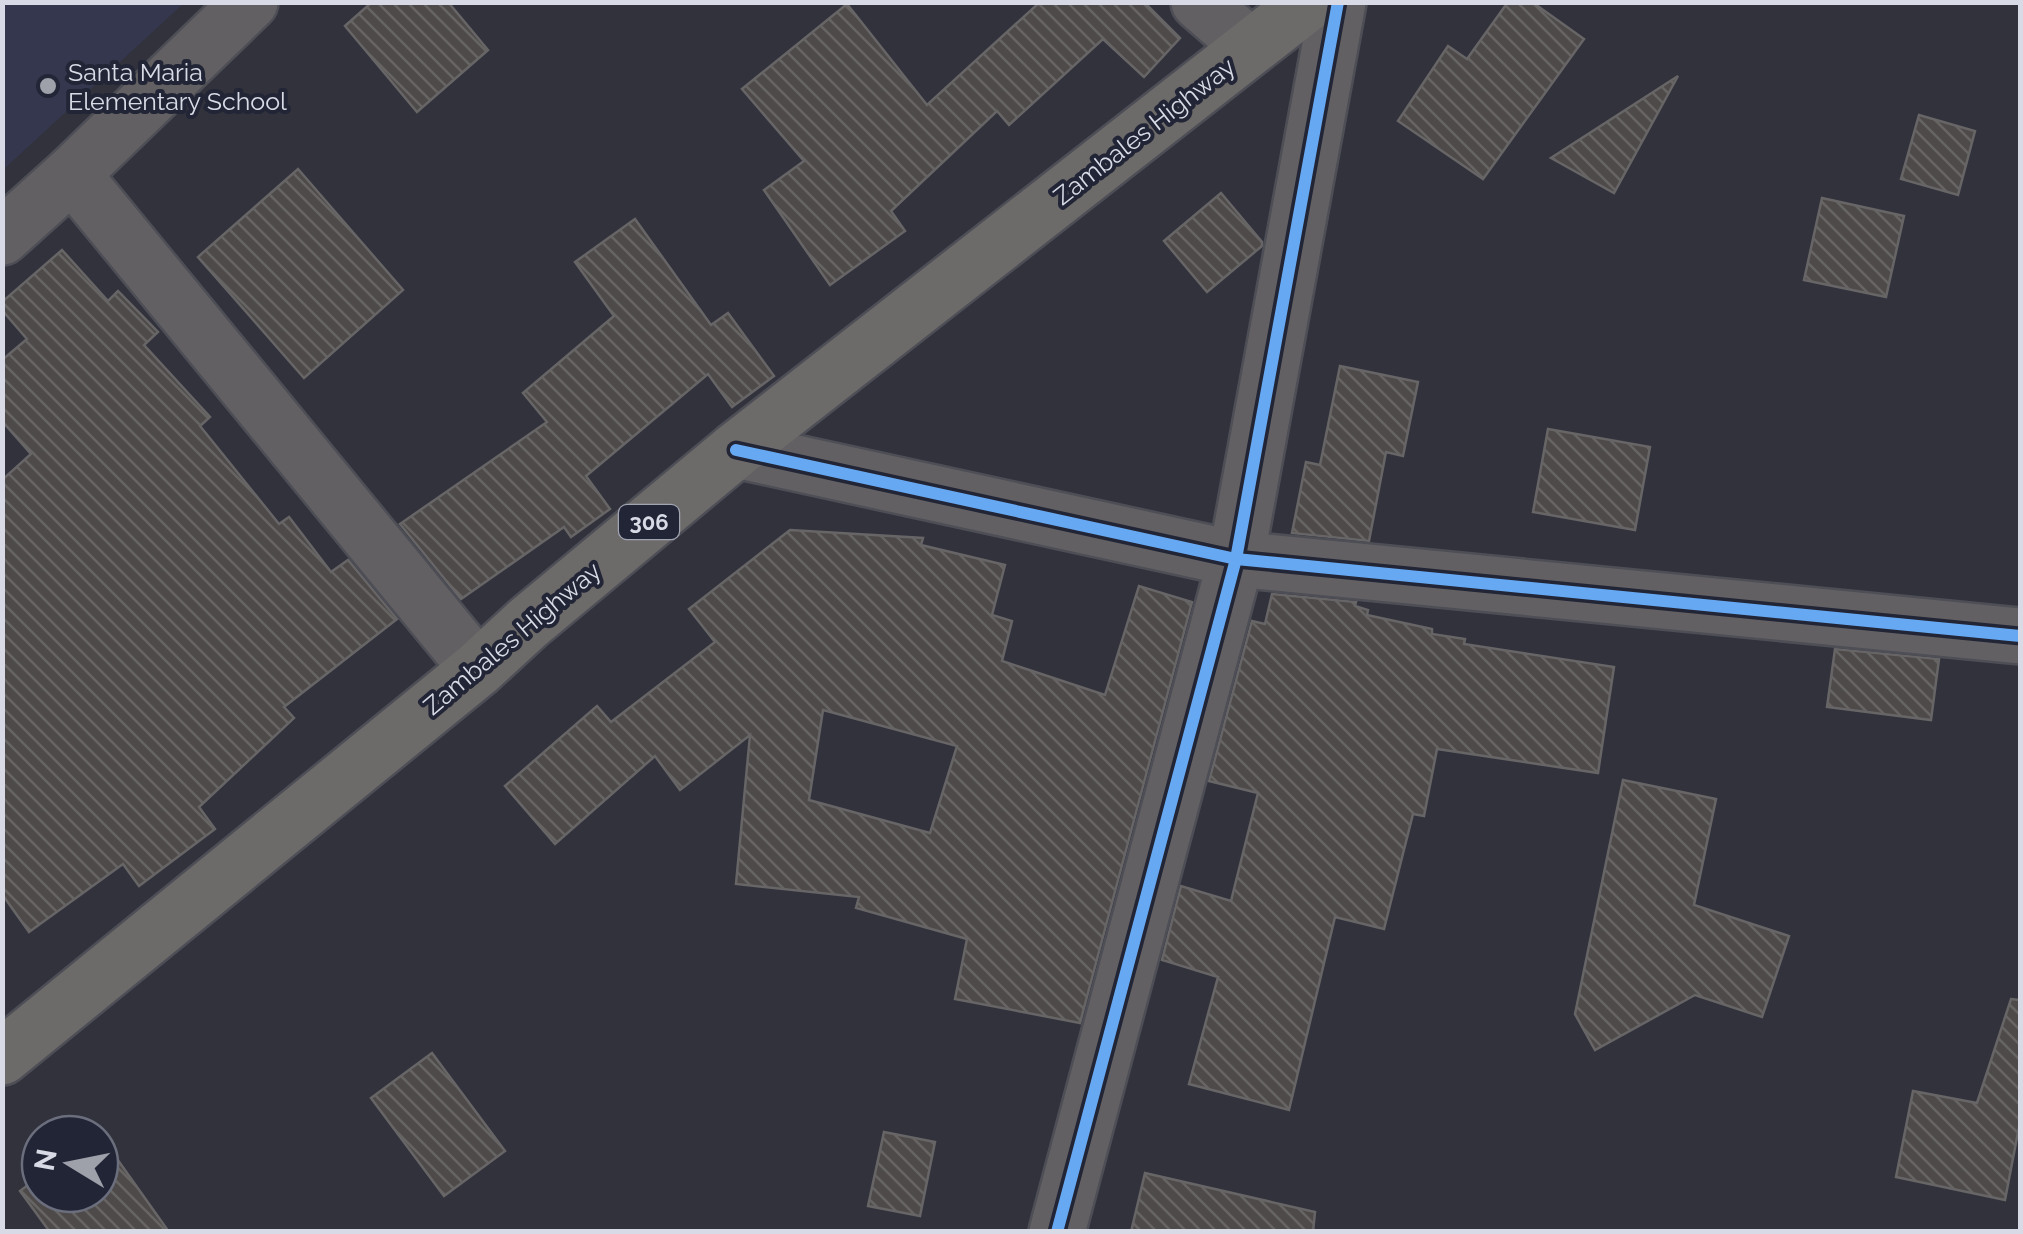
<svg xmlns="http://www.w3.org/2000/svg" width="2023" height="1234" viewBox="0 0 2023 1234" font-family="Raleway,sans-serif">
  <style>
    .built { fill: #34374d }
    .building { fill: url(#building-back-hatch); stroke: #676566; stroke-width: 2.5; fill-rule: evenodd }
    .lines { fill: none; stroke-linecap: round; stroke-linejoin: round }
    .minor-casing { stroke: #4d4e56; stroke-width: 60 }
    .primary-casing { stroke: #4d4e56; stroke-width: 60 }
    .minor { stroke: #626062; stroke-width: 55 }
    .primary { stroke: #6d6a6a; stroke-width: 55 }
    .cycleway-casing { stroke: #222536; stroke-width: 19 }
    .cycleway { stroke: #66a8f1; stroke-width: 12 }
    .poi-dot { fill: #9ea0aa; stroke: #222536; stroke-width: 4 }
    .labels { text-anchor: middle; dominant-baseline: central; stroke-width: 8; stroke-linejoin: round; paint-order: stroke }
    .shield { fill: #222536; stroke: #a1a4b1; stroke-width: 2.5 }
    .shield-label { font-size: 22px; font-weight: bold; fill: #d8dbe6 }
    .poi-label { font-size: 25px; fill: #d8dbe6; stroke: #222536; text-anchor: start }
    .street-label { font-size: 25px; fill: #d8dbe6; stroke: #222536 }
  </style>
  <defs>
    <pattern id="building-back-hatch" width="6" height="6" patternUnits="userSpaceOnUse" patternTransform="scale(2.5)"><rect width="6" height="6" fill="#4e4a4a"/><path d="M-1 5l2 2M0 0l6 6M5-1l2 2" fill="none" stroke="#676464"/></pattern>
  </defs>
  <rect width="100%" height="100%" fill="#31323c"/>
  <!-- built -->
  <polygon class="built" points="3,2 184,2 184,3 3,170"/>
  <!-- building -->
  <g class="building">
    <polygon points="372,2 448,2 488,50 417,112 345,26"/>
    <polygon points="1040,2 1144,2 1180,38 1144,77 1103,39 1009,125 997,111 891,211 905,231 830,285 764,190 804,161 742,89 847,4 927,105"/>
    <polygon points="1508,2 1532,2 1584,39 1483,179 1398,121 1448,46 1467,59"/>
    <polygon points="1678,76 1614,193 1551,158"/>
    <polygon points="1919,115 1975,131 1958,195 1901,179"/>
    <polygon points="298,169 403,290 304,378 198,257"/>
    <polygon points="1221,193 1262,242 1262,246 1207,292 1164,241"/>
    <polygon points="1822,198 1904,216 1886,297 1804,280"/>
    <polygon points="635,219 711,325 728,313 774,376 732,407 708,374 586,476 610,509 571,537 564,527 461,599 400,524 547,422 523,393 614,316 575,262"/>
    <polygon points="62,250 108,301 118,291 158,332 144,345 210,417 200,426 279,524 289,517 331,572 348,560 397,619 284,707 294,718 199,807 215,829 139,886 123,864 29,932 2,894 2,480 31,454 2,421 2,360 27,339 2,310 2,302"/>
    <polygon points="1340,366 1418,382 1403,456 1386,452 1369,541 1292,533 1306,462 1320,465"/>
    <polygon points="1548,429 1650,447 1635,530 1533,512"/>
    <path d="M790,530L923,538L921,545L1005,565L992,615L1012,621L1002,661L1105,695L1139,586L1192,602L1080,1023L955,999L967,939L856,908L859,897L736,884L750,735L680,790L655,756L555,844L505,786L597,706L611,722L715,642L689,609ZM823,710L957,746L930,833L809,800Z"/>
    <polygon points="1272,594 1356,602 1355,606 1368,610 1367,615 1432,629 1432,634 1465,639 1464,644 1614,667 1598,773 1437,749 1424,816 1413,814 1384,929 1335,917 1289,1110 1189,1084 1218,977 1162,960 1181,886 1231,901 1258,793 1209,781 1252,621 1265,624"/>
    <polygon points="1835,649 1939,659 1931,720 1827,707"/>
    <polygon points="1623,780 1716,799 1694,905 1789,936 1762,1017 1695,995 1595,1050 1575,1014"/>
    <polygon points="2011,999 2020,1000 2020,1122 2005,1200 1896,1177 1913,1091 1977,1103"/>
    <polygon points="432,1053 505,1151 444,1196 371,1098"/>
    <polygon points="884,1132 935,1142 920,1216 868,1206"/>
    <polygon points="100,1135 169,1232 50,1232 20,1191 40,1176 40,1194 100,1194"/>
    <polygon points="1145,1173 1315,1212 1313,1232 1131,1232"/>
  </g>
  <g class="lines">
    <defs>
      <g id="minor">
        <polyline points="1199,2 1251,47"/>
        <polyline points="72,174 478,669"/>
        <polyline points="2,237 72,174 250,2"/>
        <polyline points="736,450 1236,559 2020,636"/>
        <polyline points="1057,1232 1236,559 1338,2"/>
      </g>
      <polyline id="primary" points="2,1057 478,669 528,623 736,450 1309,2"/>
    </defs>
    <!-- minor casing -->
    <use href="#minor" class="minor-casing"/>
    <!-- primary casing -->
    <use href="#primary" class="primary-casing"/>
    <!-- minor -->
    <use href="#minor" class="minor"/>
    <!-- primary -->
    <use href="#primary" class="primary"/>
    <defs>
      <g id="cycleway">
        <polyline points="736,450 1236,559 2020,636"/>
        <polyline points="1057,1232 1236,559 1338,2"/>
      </g>
    </defs>
    <!-- cycleway casing -->
    <use href="#cycleway" class="cycleway-casing"/>
    <!-- cycleway -->
    <use href="#cycleway" class="cycleway"/>
  </g>
  <!-- markers -->
  <circle class="poi-dot" cx="48" cy="86" r="10"/>
  <g class="labels">
    <!-- shield labels -->
    <rect class="shield" x="619" y="505" width="60" height="34" rx="8"/>
    <g class="shield-label">
      <text x="649" y="522">306</text>
    </g>
    <!-- poi labels -->
    <g class="poi-label">
      <text x="68" y="72">Santa Maria<tspan x="68" dy="29">Elementary School</tspan></text>
    </g>
    <!-- street labels -->
    <g class="street-label">
      <text transform="translate(1144 131) rotate(-38)">Zambales Highway</text>
      <text transform="translate(512 638) rotate(-40)">Zambales Highway</text>
    </g>
  </g>
  <!-- border -->
  <rect width="2023" height="1234" fill="none" stroke="#d8dbe6" stroke-width="10"/>
  <!-- north arrow -->
  <g transform="translate(70 1164) rotate(280)"><circle r="48" fill="#222536" stroke="#6b6e7c" stroke-width="2.5"/>
  <path d="M0-8L18 38L0 25L-18 38Z" fill="#9ea0aa"/>
  <text y="-15" font-size="28" font-weight="bold" text-anchor="middle" fill="#d8dbe6">N</text>
  </g>
</svg>
